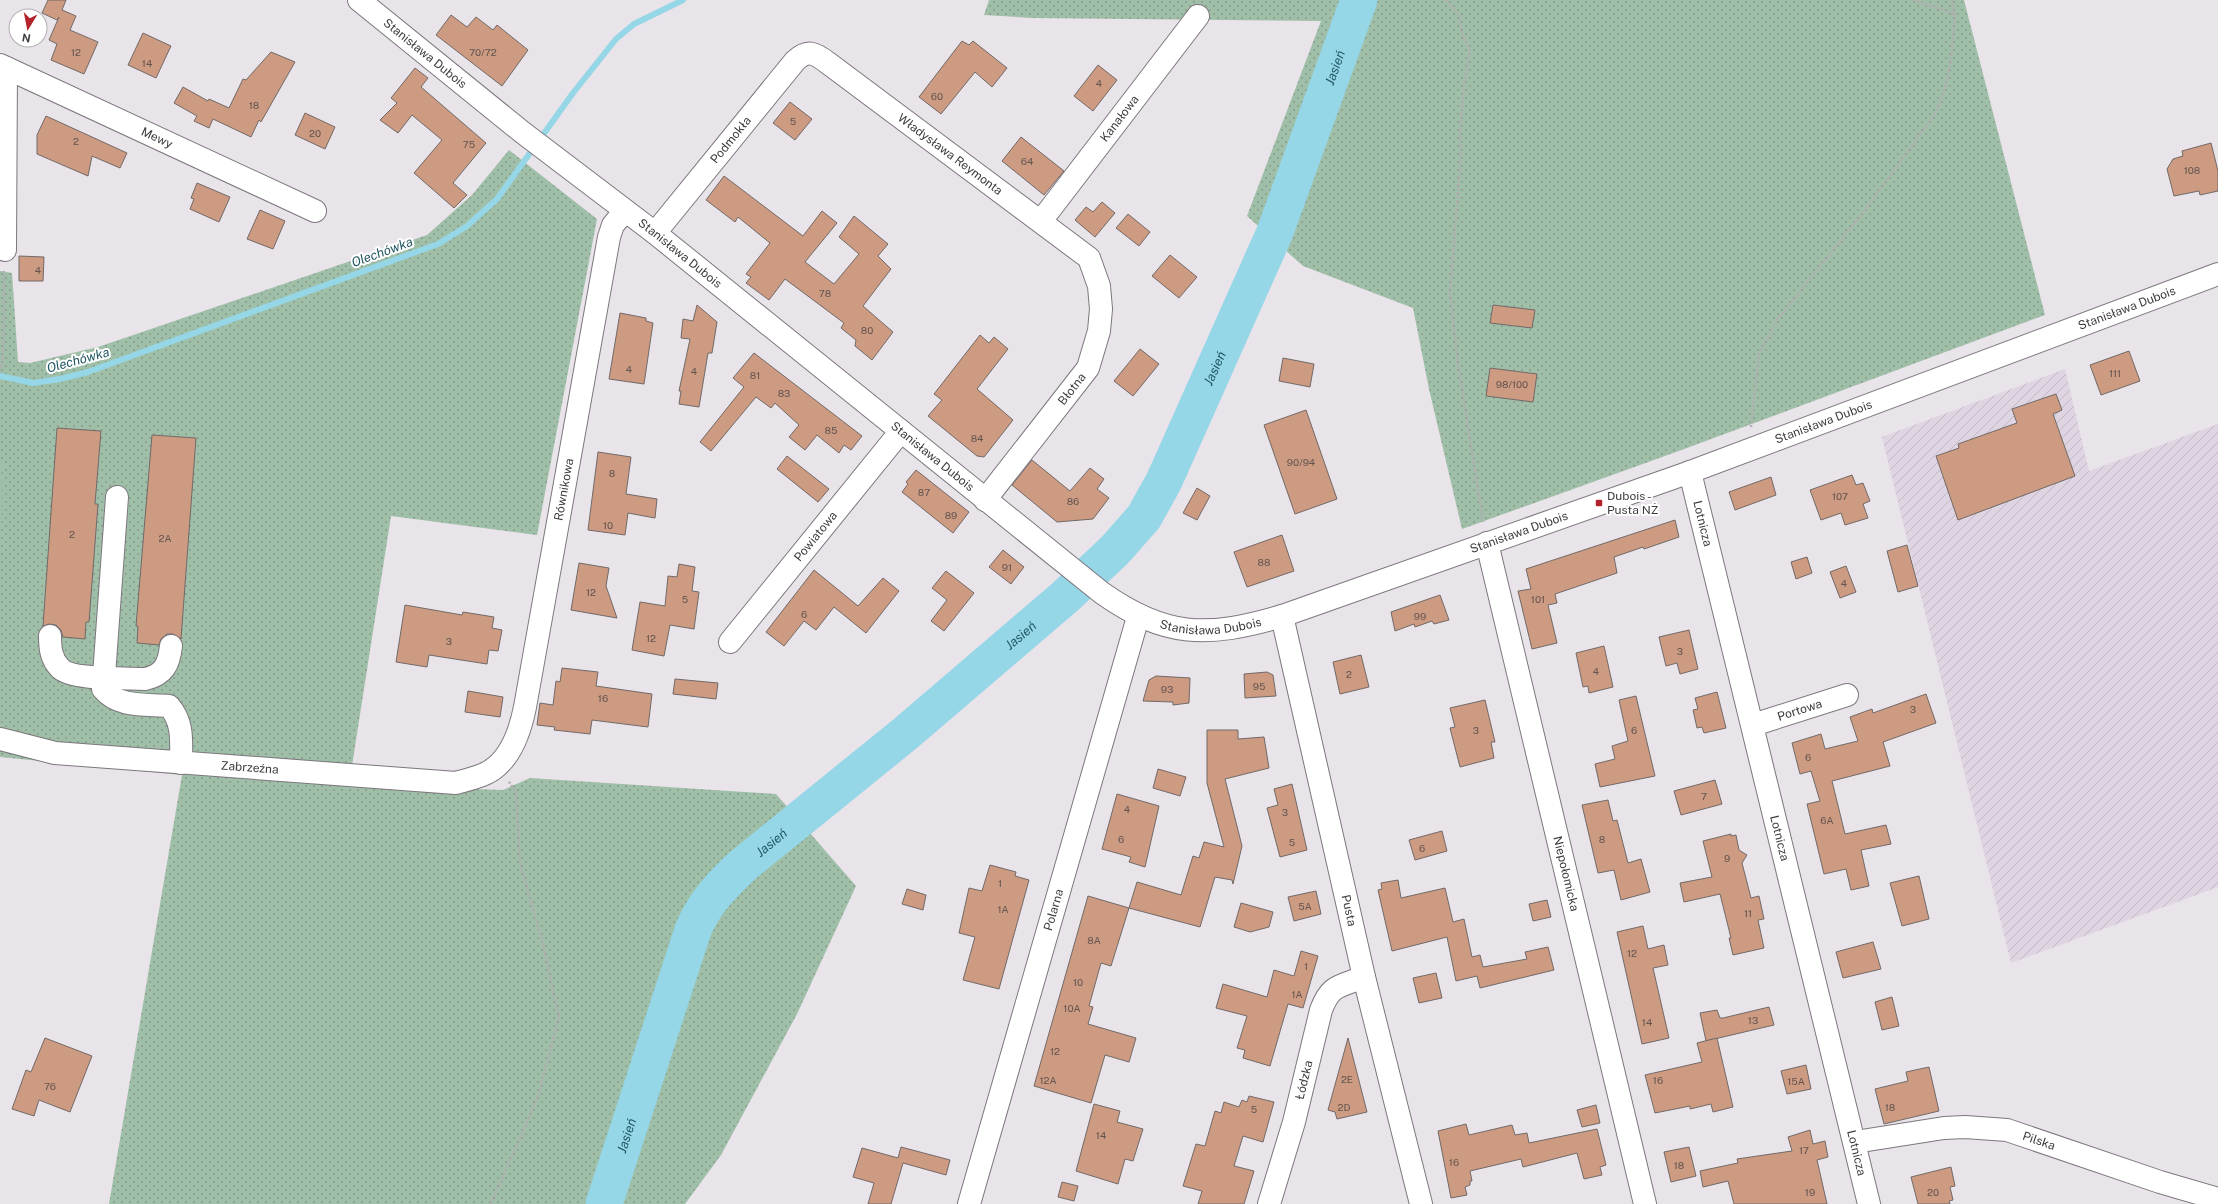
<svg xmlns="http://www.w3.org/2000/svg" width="2218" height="1204" viewBox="0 0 2218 1204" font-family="'Public Sans',sans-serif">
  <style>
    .industrial { fill: url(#industrial-furrows) }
    .green { fill: url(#green-dots) }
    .forest { fill: url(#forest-crowns) }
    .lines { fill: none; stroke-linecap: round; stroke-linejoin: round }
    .stream { stroke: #95d6e7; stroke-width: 6 }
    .river { stroke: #95d6e7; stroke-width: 37 }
    .building { fill: #cd9a82; stroke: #716a67 }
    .minor-casing { stroke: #7c777d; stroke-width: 24 }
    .path { stroke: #b1adb2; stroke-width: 2.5; stroke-dasharray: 2 2; stroke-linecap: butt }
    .minor { stroke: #fff; stroke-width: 22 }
    .poi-dot { fill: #b4232b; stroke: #fff; stroke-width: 1.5 }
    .labels { text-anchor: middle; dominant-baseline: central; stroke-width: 4; stroke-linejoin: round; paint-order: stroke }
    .number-label { font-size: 10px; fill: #62544f }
    .street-label { font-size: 12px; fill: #3e3c3e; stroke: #fff }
    .poi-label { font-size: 12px; fill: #3e3c3e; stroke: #fff; text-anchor: start }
    .water-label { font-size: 13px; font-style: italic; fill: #1f5562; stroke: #fff }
  </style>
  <defs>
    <pattern id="industrial-furrows" width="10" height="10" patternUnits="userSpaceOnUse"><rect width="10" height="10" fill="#dfd4e1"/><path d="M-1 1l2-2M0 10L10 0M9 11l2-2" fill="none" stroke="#c0b7c2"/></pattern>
    <pattern id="green-dots" width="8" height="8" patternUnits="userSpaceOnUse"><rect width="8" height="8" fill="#a0bfa8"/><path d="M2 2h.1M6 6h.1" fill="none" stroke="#849c8a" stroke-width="1.8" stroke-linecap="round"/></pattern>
    <pattern id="forest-crowns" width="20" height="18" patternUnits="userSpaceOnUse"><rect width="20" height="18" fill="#a0bfa8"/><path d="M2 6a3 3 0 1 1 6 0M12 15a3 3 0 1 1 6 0" fill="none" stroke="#849c8a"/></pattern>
  </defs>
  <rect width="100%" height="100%" fill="#e9e3ea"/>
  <!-- industrial -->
  <polygon class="industrial" points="2065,369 2089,471 2218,424 2218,887 2011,963 1882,437"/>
  <!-- green -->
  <g class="green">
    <polygon points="989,0 1964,0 2045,315 1676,452 1462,529 1429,389 1413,308 1303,266 1247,216 1321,21 1033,18 984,15"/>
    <polygon points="509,150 597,219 537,535 391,516 349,785 503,790 530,778 776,794 856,886 797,1014 721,1155 685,1204 109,1204 182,775 0,757 0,271 12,273 18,362 30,363 98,347 427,235 472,195"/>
  </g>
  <!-- forest -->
  <polygon class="forest" points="0,463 3,465 0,589"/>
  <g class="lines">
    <!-- stream -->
    <polyline class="stream" points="0,376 33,383 60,379 88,372 438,244 467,226 497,199 573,93 616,39 634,24 683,0"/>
    <!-- river -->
    <path class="river" id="s1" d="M604,1204L693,930C705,902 720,887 742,866L906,733L1065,597L1115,550L1144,517L1164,481L1275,232L1359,0"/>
  </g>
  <!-- building -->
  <g class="building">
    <polygon points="48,0 66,0 62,10 76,16 70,30 98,42 84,74 51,60 57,44 49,40 59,17 57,20 42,13"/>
    <polygon points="451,15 467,27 476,17 493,30 497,25 528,50 502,86 436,35"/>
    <polygon points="143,33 171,46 156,78 128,65"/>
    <polygon points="962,41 969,45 973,41 1007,68 992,87 975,72 941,114 919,97"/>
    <polygon points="271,52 295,62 261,122 259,120 251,137 213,119 209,128 194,121 197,116 174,103 183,87 208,101 209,99 229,108 243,79 246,80"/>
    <polygon points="1098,65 1117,80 1093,111 1074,96"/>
    <polygon points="415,68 428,78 421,87 486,143 453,183 467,195 454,208 414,173 442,140 412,115 398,133 380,120 397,103 391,98"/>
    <polygon points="790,102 812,119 795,140 773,123"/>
    <polygon points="305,113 335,127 325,149 295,135"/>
    <polygon points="46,116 127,153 120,168 92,156 88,176 37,154 37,135"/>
    <polygon points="1021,137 1064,171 1044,195 1002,161"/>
    <polygon points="2211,143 2218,171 2218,191 2200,195 2199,191 2174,196 2167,169 2173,159 2183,156 2182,151"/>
    <polygon points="724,176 803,236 822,211 837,223 805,262 834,284 859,254 839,237 854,216 888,244 878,256 891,269 863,306 893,332 872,360 855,346 856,340 841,328 844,323 785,279 769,300 746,283 751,277 746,274 770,243 738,217 735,222 706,200"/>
    <polygon points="197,183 230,197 219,222 190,209 194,199 191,198"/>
    <polygon points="1102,202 1115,213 1095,237 1075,220 1086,207 1093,212"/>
    <polygon points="260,210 285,221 273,249 247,239"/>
    <polygon points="1128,214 1150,232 1139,246 1116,228"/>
    <polygon points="1170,255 1197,277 1179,298 1152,276"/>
    <polygon points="19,256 44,257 43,281 19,281"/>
    <polygon points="697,305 717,322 712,353 708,353 699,407 679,404 681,391 679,391 690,339 681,338 683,319 693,321"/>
    <polygon points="1493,305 1535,310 1532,328 1490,323"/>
    <polygon points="620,313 646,318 646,321 653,323 644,384 609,379"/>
    <polygon points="980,335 989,343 994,337 1008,349 977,389 1013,420 984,457 977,456 928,416 942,400 934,394"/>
    <polygon points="1140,349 1159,364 1133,396 1114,381"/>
    <polygon points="2129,351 2140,381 2101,395 2090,365"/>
    <polygon points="754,353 862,436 851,450 844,445 839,453 817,435 805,450 789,437 799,425 775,403 771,408 756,397 711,451 700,442 744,387 733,378"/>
    <polygon points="1283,358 1314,364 1310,387 1279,381"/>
    <polygon points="1490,368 1537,374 1533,402 1486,396"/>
    <polygon points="2056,394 2062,410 2053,414 2075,476 1958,520 1936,456 1959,448 1958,444 2017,423 2012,409"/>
    <polygon points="1306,410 1337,499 1295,514 1264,425"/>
    <polygon points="57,428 101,431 95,504 98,504 89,622 86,622 85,639 63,637 61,630 56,625 49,624 43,626"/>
    <polygon points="152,435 196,438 181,639 173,634 167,634 161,639 159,645 137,643 138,626 136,626"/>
    <polygon points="598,452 631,457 626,494 657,499 655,518 628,513 625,535 588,530"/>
    <polygon points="787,456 829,489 818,502 777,469"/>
    <polygon points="1032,460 1070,491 1090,468 1104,479 1097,489 1109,498 1093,519 1057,522 1012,485"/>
    <polygon points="916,470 969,512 953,533 902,492 908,484 906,482"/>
    <polygon points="1852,475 1856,485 1863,483 1870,501 1863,504 1868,518 1845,525 1841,513 1821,520 1810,490"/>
    <polygon points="1771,477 1776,495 1735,510 1729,492"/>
    <polygon points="1197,488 1210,496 1197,520 1183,513"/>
    <polygon points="1675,520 1679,537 1644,549 1643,547 1614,557 1617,573 1555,594 1557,603 1548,605 1557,643 1532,649 1518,591 1531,589 1526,569"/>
    <polygon points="1282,535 1294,571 1247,587 1234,552"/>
    <polygon points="1907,545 1918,586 1898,592 1887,551"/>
    <polygon points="1003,550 1024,567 1011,584 989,567"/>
    <polygon points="1807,557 1812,573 1796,579 1791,562"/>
    <polygon points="579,563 609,568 606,586 617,618 571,610"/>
    <polygon points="679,564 695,567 692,591 699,592 694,629 670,625 664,656 632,650 640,602 665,606 668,576 677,577"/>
    <polygon points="1846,566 1856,592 1840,598 1830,572"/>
    <polygon points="814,570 858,606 883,578 899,591 866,633 834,607 816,630 804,621 784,646 766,632"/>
    <polygon points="946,571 974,593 944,631 931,621 947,600 932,588"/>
    <polygon points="1440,595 1449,620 1434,624 1432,621 1415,627 1414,624 1395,631 1391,612"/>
    <polygon points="405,605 462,615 463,612 494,617 492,628 502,630 498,651 489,650 487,664 429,655 427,667 396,662"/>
    <polygon points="1689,630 1698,669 1680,674 1677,663 1666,666 1659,637"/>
    <polygon points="1604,646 1613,687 1589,693 1588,686 1583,687 1576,653"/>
    <polygon points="1361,655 1369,687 1340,694 1333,662"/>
    <polygon points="562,668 598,672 596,686 652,694 648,727 592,720 590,734 554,730 555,727 537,725 540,703 553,705 556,681 560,682"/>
    <polygon points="1267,672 1273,675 1276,696 1245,698 1244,674"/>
    <polygon points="1156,676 1190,678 1189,703 1173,705 1173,702 1143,701 1149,680"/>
    <polygon points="675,679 718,683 716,699 673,694"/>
    <polygon points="468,691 503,697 500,717 465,712"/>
    <polygon points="1717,692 1726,728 1704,733 1702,727 1697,728 1693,710 1698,709 1695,698"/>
    <polygon points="1926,694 1936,723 1883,742 1890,766 1832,781 1845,834 1886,825 1891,844 1861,850 1869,886 1851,890 1846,869 1824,874 1807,804 1820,801 1811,771 1800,774 1792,743 1821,734 1825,749 1858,741 1850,717 1872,709 1873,713"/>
    <polygon points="1636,696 1655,776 1600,787 1595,764 1615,759 1612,746 1628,741 1619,700"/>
    <polygon points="1485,700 1495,742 1491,742 1494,758 1460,767 1450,728 1455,727 1450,708"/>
    <polygon points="1207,730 1238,730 1238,739 1264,737 1269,768 1225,779 1242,846 1233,884 1232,880 1215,877 1200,927 1129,908 1137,882 1181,895 1193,856 1199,858 1204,842 1224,847 1207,783"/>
    <polygon points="1158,769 1186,777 1180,796 1153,788"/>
    <polygon points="1715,780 1722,804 1681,815 1674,791"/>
    <polygon points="1292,784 1307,850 1280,857 1267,808 1278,805 1274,789"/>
    <polygon points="1117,794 1159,806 1145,867 1129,862 1131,857 1102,849"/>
    <polygon points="1608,800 1613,821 1617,820 1628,863 1641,859 1650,892 1621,900 1614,870 1598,873 1582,805"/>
    <polygon points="1442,831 1447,851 1415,860 1409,840"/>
    <polygon points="1731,834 1731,836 1736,835 1739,850 1747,855 1742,863 1751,898 1759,896 1764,919 1758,920 1764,948 1733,955 1729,938 1731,938 1720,894 1684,902 1680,883 1712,877 1703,841"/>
    <polygon points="990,865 1016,872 1015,876 1029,880 999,989 963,980 975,937 959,933 969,888 982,891"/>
    <polygon points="1919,876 1929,919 1902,926 1890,883"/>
    <polygon points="1398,880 1401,898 1445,888 1453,922 1464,919 1472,957 1480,955 1483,967 1527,959 1525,952 1548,947 1554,970 1480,988 1477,976 1456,981 1447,937 1392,951 1378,890 1382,889 1381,883"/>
    <polygon points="907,889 926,895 923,910 902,904"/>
    <polygon points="1316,891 1321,914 1294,921 1288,897"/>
    <polygon points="1088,896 1129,908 1111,966 1101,963 1089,1006 1093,1007 1088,1024 1136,1038 1129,1062 1105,1055 1091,1103 1034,1086"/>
    <polygon points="1547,900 1551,917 1533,921 1529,904"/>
    <polygon points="1241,903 1273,912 1269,927 1250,932 1234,927"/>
    <polygon points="1643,926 1648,949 1664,945 1668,965 1653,968 1669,1038 1642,1044 1617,932"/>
    <polygon points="1873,942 1881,969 1843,978 1836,952"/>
    <polygon points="1301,951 1318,956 1303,1008 1288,1004 1270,1066 1243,1058 1245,1050 1237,1048 1247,1016 1216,1008 1223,984 1267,997 1274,970 1294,976"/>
    <polygon points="1436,973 1442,998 1419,1003 1413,978"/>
    <polygon points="1892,997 1899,1026 1882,1030 1875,1002"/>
    <polygon points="1769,1007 1774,1025 1706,1041 1700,1013 1717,1010 1720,1018 1723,1018"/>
    <polygon points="45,1038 92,1056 70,1112 39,1100 34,1116 12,1109 26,1070 31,1072"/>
    <polygon points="1348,1038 1367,1112 1337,1119 1335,1112 1328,1110"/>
    <polygon points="1717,1038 1733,1107 1713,1112 1711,1104 1690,1109 1690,1106 1655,1113 1645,1075 1702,1062 1697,1043"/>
    <polygon points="1806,1065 1811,1089 1787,1094 1781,1071"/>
    <polygon points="1929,1067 1939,1111 1884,1124 1875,1089 1908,1081 1906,1072"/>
    <polygon points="1249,1096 1274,1102 1263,1142 1243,1136 1234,1166 1254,1171 1244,1204 1198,1204 1202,1191 1183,1186 1196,1144 1205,1146 1215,1111 1221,1113 1224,1102 1239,1107 1242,1100 1247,1102"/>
    <polygon points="1094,1104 1120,1111 1117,1122 1143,1129 1133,1161 1125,1159 1118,1184 1076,1171"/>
    <polygon points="1596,1105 1600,1123 1582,1127 1577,1110"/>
    <polygon points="1466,1124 1469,1135 1512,1125 1515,1135 1527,1133 1529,1143 1597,1129 1606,1165 1600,1167 1602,1175 1584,1179 1577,1153 1523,1167 1521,1159 1470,1171 1472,1181 1470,1181 1470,1185 1465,1187 1467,1195 1451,1198 1438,1131"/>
    <polygon points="1810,1130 1813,1144 1825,1141 1828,1157 1817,1160 1827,1204 1734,1204 1728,1181 1703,1187 1700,1171 1738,1163 1737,1159 1792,1151 1788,1137"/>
    <polygon points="901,1147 950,1160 946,1175 903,1163 891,1204 868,1204 874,1183 853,1177 862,1148 898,1158"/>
    <polygon points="1689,1147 1696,1176 1671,1182 1664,1152"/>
    <polygon points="1951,1167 1955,1186 1950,1187 1953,1200 1949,1201 1950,1204 1918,1204 1911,1177"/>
    <polygon points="1062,1182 1078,1186 1074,1201 1058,1197"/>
  </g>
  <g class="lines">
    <defs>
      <g id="minor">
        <path id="s2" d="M359,0L522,132L655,233L1102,593C1166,638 1207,638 1282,616L1690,472L2218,274"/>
        <path id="s3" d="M0,65L315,211"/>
        <path id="s4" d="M1041,221L1198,16"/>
        <path id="s5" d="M655,233L795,61C808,49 815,53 828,63L1089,258L1099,286L1101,309L1099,331L1088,368L985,500"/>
        <polyline points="5,250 6,68"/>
        <path id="s6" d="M1690,472L1869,1204"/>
        <path d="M117,497L103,689C119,708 146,704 169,706C184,723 181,742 181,763"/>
        <path id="s7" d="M1487,543L1645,1204"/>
        <path id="s8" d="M1282,616L1364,977L1421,1204"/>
        <path d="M50,636C50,648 51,659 60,668C70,680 128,678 145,679C164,675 169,664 171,646"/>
        <path id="s9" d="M730,642L901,431"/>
        <path id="s10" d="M1753,725L1847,695"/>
        <path id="s11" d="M0,739L55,753L456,783C470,779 486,776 497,766C513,752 521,727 525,707L609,237L613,225L624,212"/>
        <path id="s12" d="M1855,1142L1944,1128L1965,1127L2007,1130L2160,1182L2218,1199"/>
        <path id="s13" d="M969,1204L1138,617"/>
        <path id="s14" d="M1269,1204L1294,1122L1321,1010C1331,984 1339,987 1364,977"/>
      </g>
    </defs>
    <!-- minor casing -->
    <use href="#minor" class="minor-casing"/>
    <!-- path -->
    <g class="path">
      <polyline points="1446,0 1460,16 1462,34 1470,51 1464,85 1460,131 1461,152 1450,293 1458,363 1483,522"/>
      <polyline points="1952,0 1955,14"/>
      <polyline points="0,372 3,358 4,271"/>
      <path d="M1751,427L1759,353L1778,319L1865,210L1933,117C1951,85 1952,50 1955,14L1913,0"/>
      <polyline points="491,1204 537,1099 559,1017 543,944 520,864 516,792 509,782"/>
    </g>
    <!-- minor -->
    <use href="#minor" class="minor"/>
  </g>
  <!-- markers -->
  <rect class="poi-dot" x="1595" y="499" width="8" height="8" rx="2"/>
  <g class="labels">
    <!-- number labels -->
    <g class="number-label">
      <text x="76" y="52">12</text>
      <text x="483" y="52">70/72</text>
      <text x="147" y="63">14</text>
      <text x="1099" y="83">4</text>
      <text x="937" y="96">60</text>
      <text x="254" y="105">18</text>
      <text x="793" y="121">5</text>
      <text x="315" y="133">20</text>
      <text x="76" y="141">2</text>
      <text x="469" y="144">75</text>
      <text x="1027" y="161">64</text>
      <text x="2192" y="170">108</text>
      <text x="38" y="270">4</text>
      <text x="825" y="293">78</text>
      <text x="867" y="330">80</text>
      <text x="629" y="369">4</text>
      <text x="694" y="371">4</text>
      <text x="2115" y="373">111</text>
      <text x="755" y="375">81</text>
      <text x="1512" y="384">98/100</text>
      <text x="784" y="393">83</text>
      <text x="831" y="430">85</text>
      <text x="977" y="438">84</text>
      <text x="1301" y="462">90/94</text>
      <text x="612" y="473">8</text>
      <text x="924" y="492">87</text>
      <text x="1840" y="496">107</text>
      <text x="1073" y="501">86</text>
      <text x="951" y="515">89</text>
      <text x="608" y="525">10</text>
      <text x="72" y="534">2</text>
      <text x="165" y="538">2A</text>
      <text x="1264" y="562">88</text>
      <text x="1007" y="567">91</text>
      <text x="1844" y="583">4</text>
      <text x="591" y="592">12</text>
      <text x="685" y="599">5</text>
      <text x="1538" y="599">101</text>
      <text x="804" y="614">6</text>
      <text x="1420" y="616">99</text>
      <text x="651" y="638">12</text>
      <text x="449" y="641">3</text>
      <text x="1680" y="651">3</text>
      <text x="1596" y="671">4</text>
      <text x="1349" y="674">2</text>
      <text x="1259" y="686">95</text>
      <text x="1167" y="689">93</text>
      <text x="603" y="698">16</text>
      <text x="1913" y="709">3</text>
      <text x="1476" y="730">3</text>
      <text x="1634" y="730">6</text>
      <text x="1808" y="757">6</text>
      <text x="1704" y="796">7</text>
      <text x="1127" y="809">4</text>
      <text x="1285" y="812">3</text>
      <text x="1827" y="820">6A</text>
      <text x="1121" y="839">6</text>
      <text x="1602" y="839">8</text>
      <text x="1292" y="842">5</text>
      <text x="1422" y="848">6</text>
      <text x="1727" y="858">9</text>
      <text x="1000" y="883">1</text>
      <text x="1305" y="906">5A</text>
      <text x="1003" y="909">1A</text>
      <text x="1748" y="913">11</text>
      <text x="1094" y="940">8A</text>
      <text x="1632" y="953">12</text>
      <text x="1306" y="966">1</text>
      <text x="1078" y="982">10</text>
      <text x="1297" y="994">1A</text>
      <text x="1072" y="1008">10A</text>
      <text x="1753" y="1020">13</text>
      <text x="1647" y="1022">14</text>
      <text x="1055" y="1051">12</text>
      <text x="1347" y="1079">2E</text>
      <text x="1048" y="1080">12A</text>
      <text x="1658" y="1080">16</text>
      <text x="1796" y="1081">15A</text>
      <text x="50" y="1086">76</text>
      <text x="1344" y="1107">2D</text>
      <text x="1890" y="1107">18</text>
      <text x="1254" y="1109">5</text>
      <text x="1101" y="1135">14</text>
      <text x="1804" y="1150">17</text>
      <text x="1454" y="1162">16</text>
      <text x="1679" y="1165">18</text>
      <text x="1810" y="1192">19</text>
      <text x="1933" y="1192">20</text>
    </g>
    <!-- street labels -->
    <g class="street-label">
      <text stroke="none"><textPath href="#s2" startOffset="85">Stanisława Dubois</textPath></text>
      <text stroke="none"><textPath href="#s4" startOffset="129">Kanałowa</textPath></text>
      <text stroke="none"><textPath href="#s3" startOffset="173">Mewy</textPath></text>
      <text stroke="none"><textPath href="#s5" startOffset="120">Podmokła</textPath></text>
      <text stroke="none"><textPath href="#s5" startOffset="412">Władysława Reymonta</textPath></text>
      <text stroke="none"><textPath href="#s2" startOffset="409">Stanisława Dubois</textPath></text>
      <text stroke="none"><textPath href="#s2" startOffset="2040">Stanisława Dubois</textPath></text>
      <text transform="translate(1072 389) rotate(-52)">Błotna</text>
      <text stroke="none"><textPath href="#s2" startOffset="1716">Stanisława Dubois</textPath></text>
      <text stroke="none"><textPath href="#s2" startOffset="733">Stanisława Dubois</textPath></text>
      <text stroke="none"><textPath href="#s11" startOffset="791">Równikowa</textPath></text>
      <text stroke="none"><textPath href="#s6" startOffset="53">Lotnicza</textPath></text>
      <text stroke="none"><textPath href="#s2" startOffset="1392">Stanisława Dubois</textPath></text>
      <text stroke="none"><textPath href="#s9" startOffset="136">Powiatowa</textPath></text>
      <text stroke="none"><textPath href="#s2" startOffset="1068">Stanisława Dubois</textPath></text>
      <text stroke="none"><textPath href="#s10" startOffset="49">Portowa</textPath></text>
      <text stroke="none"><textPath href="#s11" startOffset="252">Zabrzeźna</textPath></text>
      <text stroke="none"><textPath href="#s6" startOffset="377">Lotnicza</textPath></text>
      <text stroke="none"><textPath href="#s7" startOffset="340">Niepołomicka</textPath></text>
      <text stroke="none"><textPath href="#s13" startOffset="306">Polarna</textPath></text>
      <text stroke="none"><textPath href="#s8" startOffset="302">Pusta</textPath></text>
      <text stroke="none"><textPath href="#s14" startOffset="129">Łódzka</textPath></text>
      <text stroke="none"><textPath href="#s12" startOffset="187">Pilska</textPath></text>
      <text stroke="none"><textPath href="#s6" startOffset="701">Lotnicza</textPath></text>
    </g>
    <!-- poi labels -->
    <g class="poi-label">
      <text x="1607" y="496">Dubois -<tspan x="1607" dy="14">Pusta NŻ</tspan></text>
    </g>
    <!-- water labels -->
    <g class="water-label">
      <text stroke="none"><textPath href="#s1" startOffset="1391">Jasień</textPath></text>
      <text transform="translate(382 252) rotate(-20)">Olechówka</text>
      <text transform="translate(78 360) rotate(-15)">Olechówka</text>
      <text stroke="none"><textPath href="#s1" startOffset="1067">Jasień</textPath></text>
      <text stroke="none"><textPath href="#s1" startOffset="731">Jasień</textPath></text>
      <text stroke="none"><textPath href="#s1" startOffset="407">Jasień</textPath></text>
      <text stroke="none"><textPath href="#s1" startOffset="72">Jasień</textPath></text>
    </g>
  </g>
  <!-- north arrow -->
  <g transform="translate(28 28) rotate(190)"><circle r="19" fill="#ffffff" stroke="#b2b1b2"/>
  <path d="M0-3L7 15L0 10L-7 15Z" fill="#b4232b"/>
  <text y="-6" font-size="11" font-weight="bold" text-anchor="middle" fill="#3e3c3e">N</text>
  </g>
</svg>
